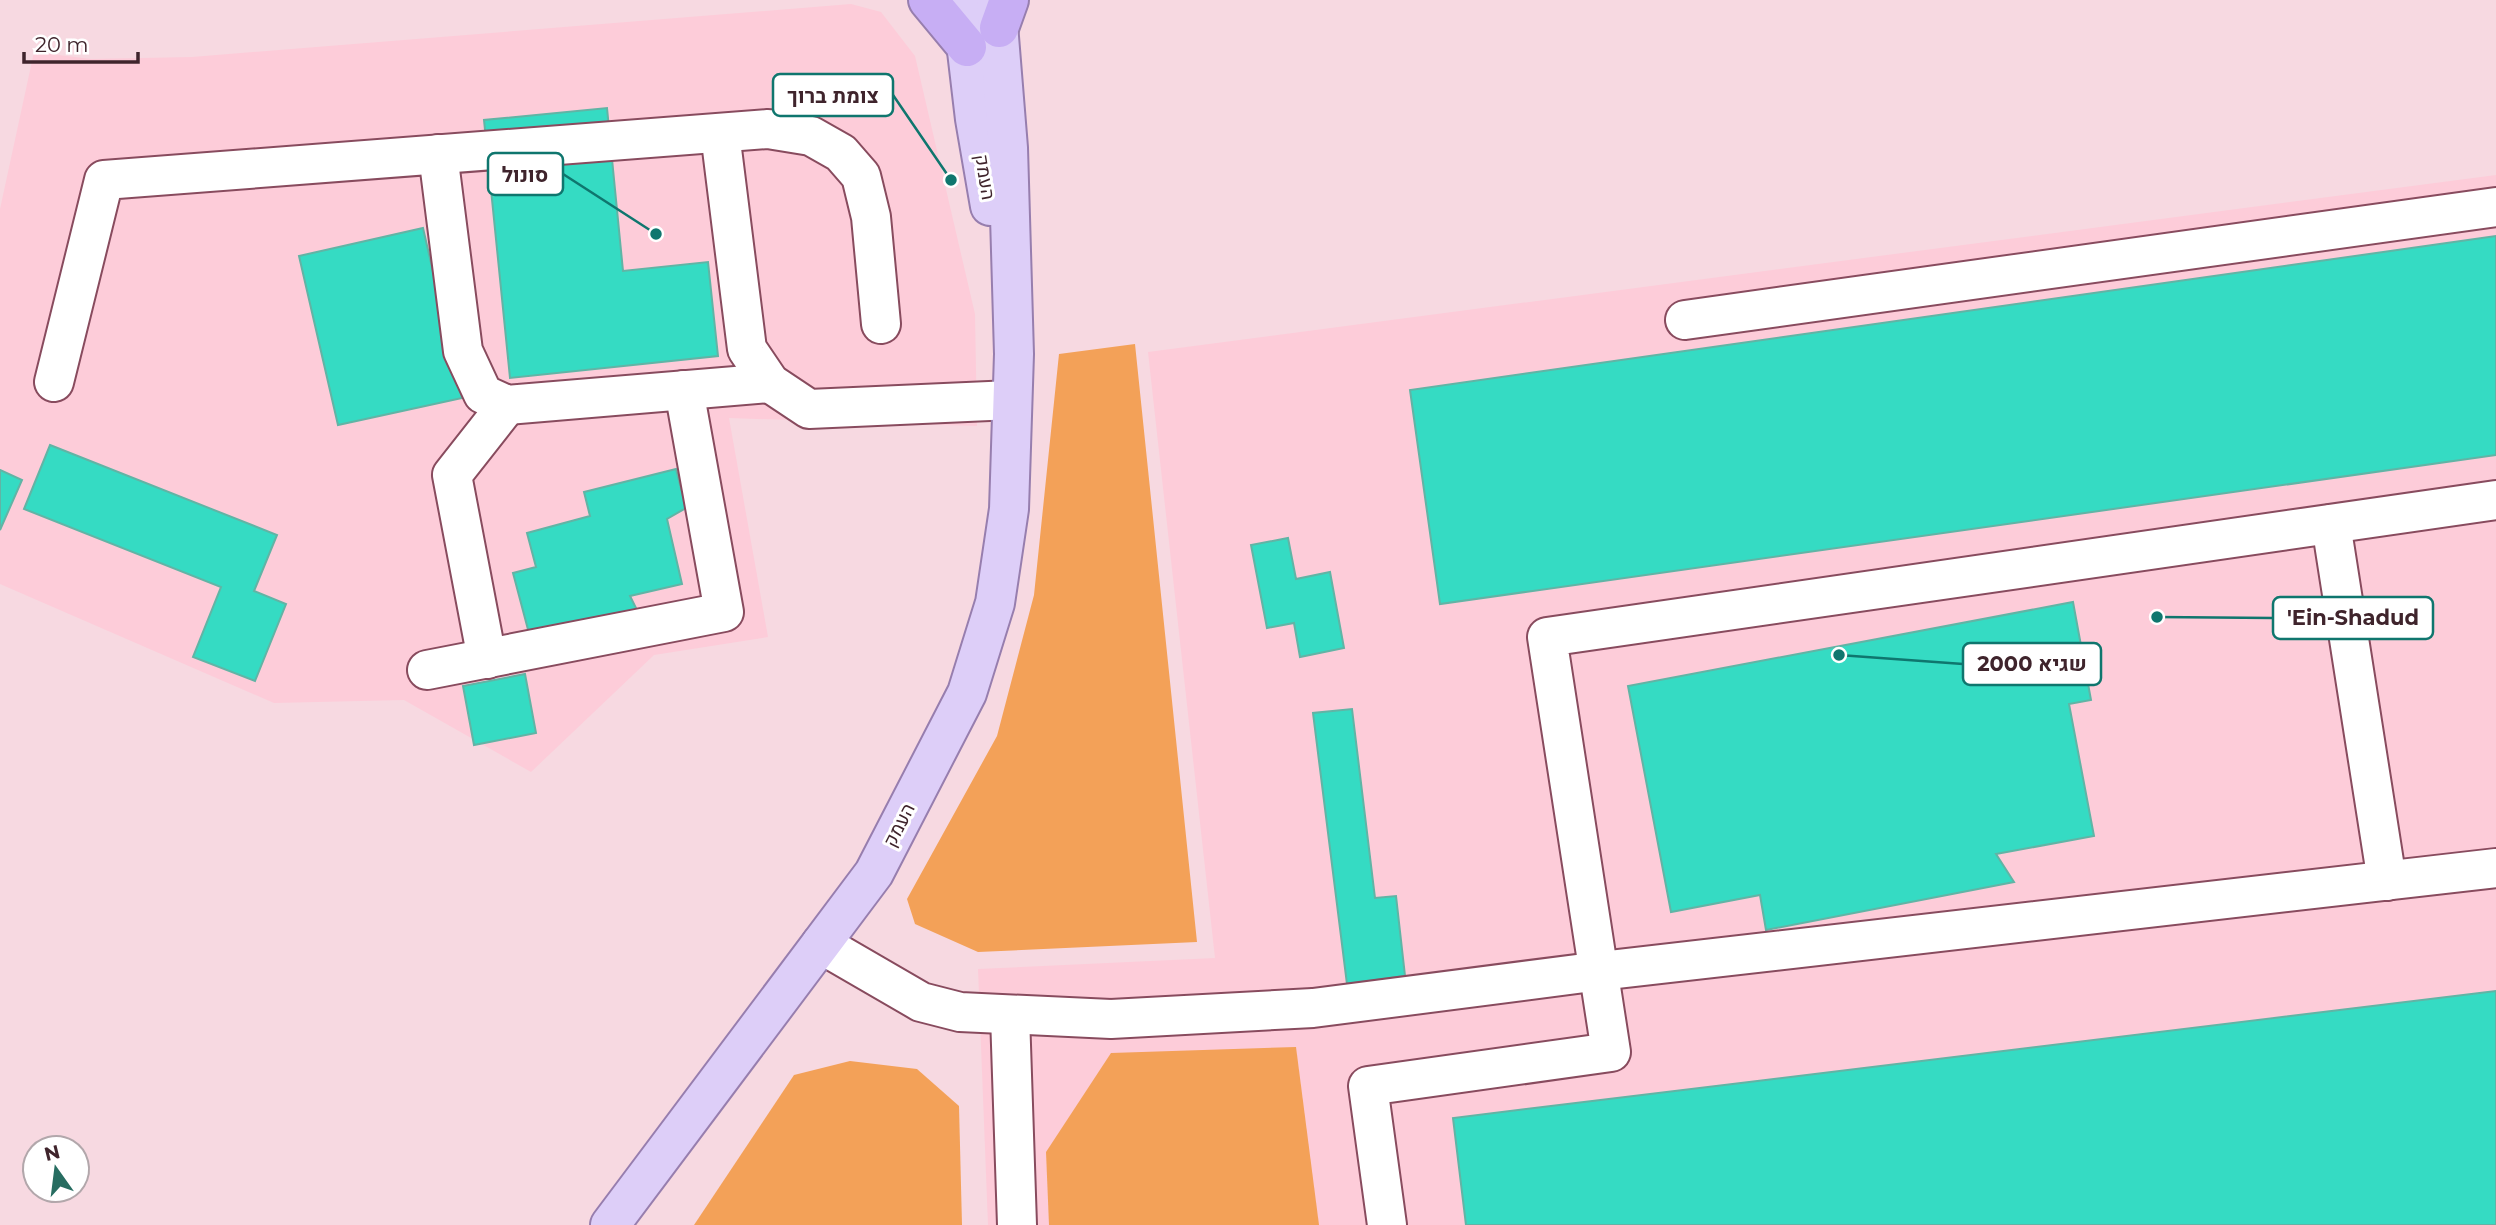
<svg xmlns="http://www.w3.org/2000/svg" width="2496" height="1225" viewBox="0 0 2496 1225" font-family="Montserrat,Heebo,sans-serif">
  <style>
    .built { fill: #fdccd9 }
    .green { fill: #f3a158 }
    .building { fill: #35dbc3; stroke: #61b4a5; stroke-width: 2 }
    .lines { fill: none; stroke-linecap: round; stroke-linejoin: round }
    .minor-casing { stroke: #884b5e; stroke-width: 42 }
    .major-casing { stroke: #977eae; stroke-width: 42 }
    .highway-casing { stroke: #977eae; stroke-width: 42 }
    .minor { stroke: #fff; stroke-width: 38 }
    .major { stroke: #ddcef8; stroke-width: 38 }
    .highway { stroke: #c7aef4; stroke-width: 38 }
    .labels { text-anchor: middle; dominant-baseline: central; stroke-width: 6; stroke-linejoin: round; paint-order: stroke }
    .street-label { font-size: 19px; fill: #3f242c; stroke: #fff }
    .leader { fill: none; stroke: #0f766e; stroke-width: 2.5 }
    .callout-dot { fill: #0f766e; stroke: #fff; stroke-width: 2.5 }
    .callout { fill: #fff; stroke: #0f766e; stroke-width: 2.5 }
    .callout-label { font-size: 21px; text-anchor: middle; font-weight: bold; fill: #3f242c }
  </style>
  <rect width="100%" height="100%" fill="#f7d9e1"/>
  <!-- built -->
  <g class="built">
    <polygon points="851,4 881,12 915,56 975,314 977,426 729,418 768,637 654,655 531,772 404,700 274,703 0,584 0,209 34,52 91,59 192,57"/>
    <polygon points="2496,175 2496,1225 988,1225 978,969 1215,958 1148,352"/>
  </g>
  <!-- green -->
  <g class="green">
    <polygon points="1135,344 1197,942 978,952 915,924 907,899 997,736 1034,595 1059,354"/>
    <polygon points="1296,1047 1319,1225 1049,1225 1046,1152 1111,1053"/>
    <polygon points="850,1061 917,1069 959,1106 962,1225 694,1225 794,1075"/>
  </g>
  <!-- building -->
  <g class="building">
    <polygon points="607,108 623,271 708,262 718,356 510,378 484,120"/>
    <polygon points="423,228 462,398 338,425 299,256"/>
    <polygon points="2496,236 2496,455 1440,604 1410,390"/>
    <polygon points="50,445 277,535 254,591 286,604 255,681 193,657 221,587 24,509"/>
    <polygon points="676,469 686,508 667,519 682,584 630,596 637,610 530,637 513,573 536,567 527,533 590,516 584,492"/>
    <polygon points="0,470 22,480 0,530"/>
    <polygon points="1288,538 1296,579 1330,572 1344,648 1300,657 1294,623 1267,628 1251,545"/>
    <polygon points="2073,602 2091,700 2069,704 2094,836 1996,854 2014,882 1766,930 1760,895 1671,912 1628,686"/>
    <polygon points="525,674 536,733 474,745 463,686"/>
    <polygon points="1352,709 1375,898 1396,896 1405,976 1347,984 1313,713"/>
    <polygon points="2496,991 2496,1225 1466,1225 1453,1118"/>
  </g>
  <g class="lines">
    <defs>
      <g id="minor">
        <polyline points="720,133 747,349 770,383 809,409 1012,400"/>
        <polyline points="438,154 463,351 483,394 507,405 770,383"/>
        <polyline points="1685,320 2496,207"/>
        <polyline points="54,382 104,180 768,129 811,136 841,153 861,176 871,217 881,324"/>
        <polyline points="2331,524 2387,881"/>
        <polyline points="487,659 452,475 507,405"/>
        <polyline points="427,670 724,612 684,390"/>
        <polyline points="821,944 921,1002 960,1012 1111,1019 1313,1008 1600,971 2496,868"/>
        <polyline points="1010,1015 1017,1225"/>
        <polyline points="1387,1225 1368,1086 1611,1052 1547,637 2496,500"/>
      </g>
      <g id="major">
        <polyline points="961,0 975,119 990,206"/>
        <polyline points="610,1225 874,873 967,693 995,603 1009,509 1014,354 1008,148 996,0"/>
      </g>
      <g id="highway">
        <polyline points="928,0 967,47"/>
        <polyline points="999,28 1009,0"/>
      </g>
    </defs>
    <!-- minor casing -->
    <use href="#minor" class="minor-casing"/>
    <!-- major casing -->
    <use href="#major" class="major-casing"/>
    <!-- highway casing -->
    <use href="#highway" class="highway-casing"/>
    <!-- minor -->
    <use href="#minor" class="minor"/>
    <!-- major -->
    <use href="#major" class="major"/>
    <!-- highway -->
    <use href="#highway" class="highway"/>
  </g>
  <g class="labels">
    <!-- street labels -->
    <g class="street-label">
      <text transform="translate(985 177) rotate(81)">העמק</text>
      <text transform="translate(899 825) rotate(-63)">העמק</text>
    </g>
  </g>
  <!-- callouts -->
  <path class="leader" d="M951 180L893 95M656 234L563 174M2157 617L2273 618M1839 655L1963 664"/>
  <g class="callout-dot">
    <circle cx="951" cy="180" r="7"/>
    <circle cx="656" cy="234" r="7"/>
    <circle cx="2157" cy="617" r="7"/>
    <circle cx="1839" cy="655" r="7"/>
  </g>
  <g class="callout">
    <rect x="773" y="74" width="120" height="42" rx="7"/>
    <rect x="488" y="153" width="75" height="42" rx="7"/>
    <rect x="2273" y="597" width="160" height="42" rx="7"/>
    <rect x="1963" y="643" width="138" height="42" rx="7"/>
  </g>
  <g class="callout-label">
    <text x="833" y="103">צומת ברוך</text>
    <text x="525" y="182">סונול</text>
    <text x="2353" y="625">'Ein-Shadud</text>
    <text x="2032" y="671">שגיא 2000</text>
  </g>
  <!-- north arrow -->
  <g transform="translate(56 1169) rotate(346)"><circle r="33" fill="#ffffff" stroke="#b2a7ab" stroke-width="2"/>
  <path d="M0-5L12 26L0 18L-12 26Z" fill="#276d61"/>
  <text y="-10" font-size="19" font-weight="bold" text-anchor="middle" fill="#3f242c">N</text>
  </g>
  <!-- scale -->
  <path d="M24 52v10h114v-10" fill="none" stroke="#3f242c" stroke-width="3.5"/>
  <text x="35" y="52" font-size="21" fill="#3f242c" stroke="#ffffff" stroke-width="5" paint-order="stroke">20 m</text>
</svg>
